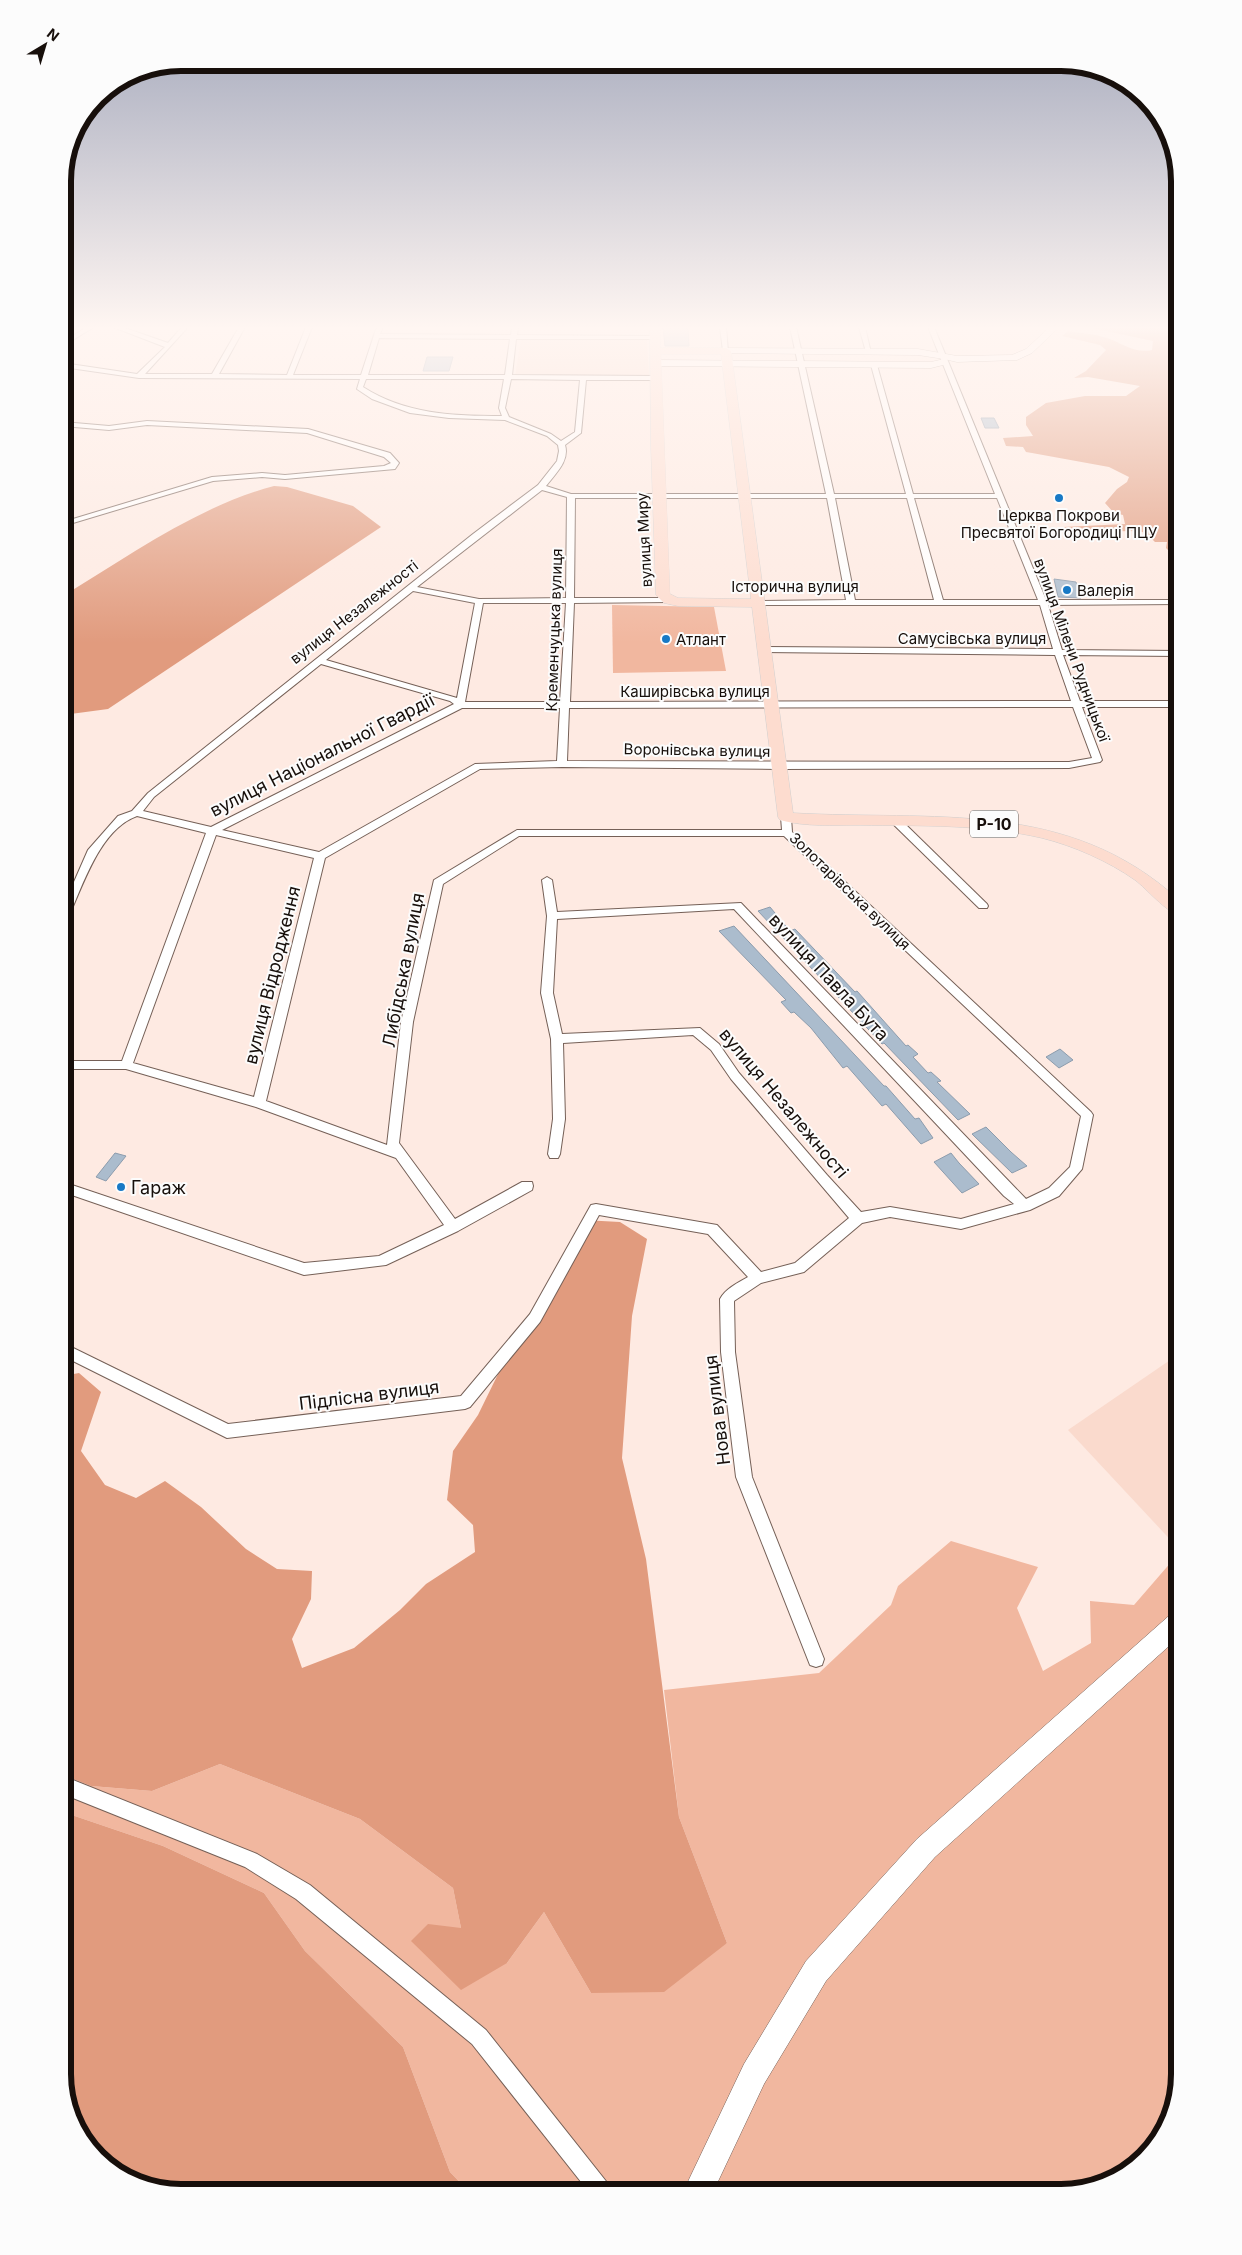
<svg xmlns="http://www.w3.org/2000/svg" width="1242" height="2255" viewBox="0 0 1242 2255" font-family="Inter,sans-serif">
  <style>
    .built { fill: #fadacd }
    .green { fill: #f1b79f }
    .forest { fill: #e19b7e }
    .building { fill: #abbccd; stroke: #8c9cad }
    .lines { fill: none; stroke-linecap: round; stroke-linejoin: round }
    .street-casing { stroke: #756057; stroke-width: 2 }
    .secondary-casing { stroke: #756057; stroke-width: 1 }
    .primary-casing { stroke: #d1cfce; stroke-width: 1 }
    .street { fill: #fff; fill-rule: evenodd }
    .secondary { fill: #fff; fill-rule: evenodd }
    .primary { fill: #fddccf; fill-rule: evenodd }
    .poi-dot { fill: #1879c5; stroke: #fcfcfc; stroke-width: 2 }
    .labels { text-anchor: middle; dominant-baseline: central; stroke-width: 4; stroke-linejoin: round; paint-order: stroke }
    .far-poi-label { font-size: 15px; fill: #170f0b; stroke: #fcfcfc; text-anchor: start }
    .far-street-label { font-size: 15px; fill: #170f0b; stroke: #fcfcfc }
    .shield { fill: #fcfcfc; stroke: #5c5653; stroke-width: 1 }
    .shield-label { font-size: 16px; font-weight: bold; fill: #170f0b }
    .street-label { font-size: 18px; fill: #170f0b; stroke: #fcfcfc }
    .poi-label { font-size: 18px; fill: #170f0b; stroke: #fcfcfc; text-anchor: start }
    .rim { fill: none; stroke: #170f0b; stroke-width: 6 }
  </style>
  <rect width="100%" height="100%" fill="#feeae2"/>
  <!-- built -->
  <g class="built">
    <polygon points="521,339 647,339 649,376 515,376"/>
    <polygon points="1179,1354 1179,1549 1068,1430"/>
  </g>
  <!-- green -->
  <g class="green">
    <polygon points="612,605 714,607 726,671 613,673"/>
    <polygon points="951,1541 1038,1567 1017,1608 1043,1671 1091,1643 1090,1601 1134,1605 1179,1553 1179,2074 1160,2140 1106,2183 1061,2192 469,2192 450,2172 403,2047 305,1951 264,1893 163,1846 63,1812 63,1775 91,1786 152,1791 220,1764 360,1819 453,1888 461,1928 507,1963 544,1912 591,1993 727,1943 679,1817 664,1690 819,1673 891,1605 898,1586"/>
  </g>
  <!-- forest -->
  <g class="forest">
    <path d="M1087,327H1179V561L1166,548L1167,542H1155L1146,533L1138,531L1064,532L1063,527L1125,524L1123,515L1114,513L1105,503L1117,489L1127,482L1129,477L1109,467L1032,453L1026,452L1023,447L1006,446L1003,438L1033,436L1026,425V417L1046,403L1085,396H1126L1140,386L1088,377L1074,378L1086,371L1106,350L1100,345L1062,336L1068,331C1081,333 1095,334 1107,338C1122,343 1135,354 1152,350L1153,341Z"/>
    <path d="M274,486L287,487L353,506L381,527L108,709L63,715V596C127,557 200,505 274,486Z"/>
    <polygon points="583,1220 620,1222 647,1239 632,1316 622,1458 646,1559 679,1817 727,1943 664,1992 591,1993 544,1912 507,1963 461,1990 411,1941 428,1924 461,1928 453,1888 360,1819 220,1764 152,1791 91,1786 63,1775 63,1376 79,1373 101,1392 81,1451 105,1485 136,1498 165,1481 201,1507 246,1549 277,1569 312,1571 311,1599 292,1639 302,1668 354,1648 400,1610 426,1584 475,1552 473,1525 447,1500 453,1451 478,1415 501,1368"/>
    <polygon points="63,1812 163,1846 264,1893 305,1951 403,2047 450,2172 469,2192 174,2192 115,2172 72,2119 63,2074"/>
  </g>
  <!-- building -->
  <g class="building">
    <polygon points="663,327 688,327 689,346 665,346"/>
    <polygon points="427,357 453,357 449,371 423,371"/>
    <polygon points="981,418 994,418 999,428 985,428"/>
    <polygon points="1054,579 1076,582 1081,598 1058,597"/>
    <polygon points="770,907 790,931 795,929 855,992 857,991 906,1046 908,1045 918,1054 913,1057 928,1073 931,1072 941,1081 937,1082 970,1114 958,1120 884,1043 882,1044 758,911"/>
    <polygon points="734,926 884,1086 886,1086 915,1119 919,1118 933,1138 921,1144 886,1104 882,1106 847,1066 843,1068 811,1028 794,1012 791,1013 781,1002 786,1000 719,931"/>
    <polygon points="1060,1049 1073,1060 1059,1068 1046,1057"/>
    <polygon points="986,1127 1011,1152 1027,1166 1012,1173 972,1134"/>
    <polygon points="115,1153 126,1156 106,1181 96,1177"/>
    <polygon points="951,1153 959,1163 979,1184 962,1193 934,1162"/>
  </g>
  <g class="lines">
    <defs>
      <g id="street">
        <polygon points="87,327 94,327 63,346 63,342"/>
        <path d="M113,327H122L168,343L182,327H188L145,374H212L239,327H245L219,374L287,375L306,327H312L293,375H361L376,329L379,327L382,329L380,334L511,335L512,327H518L517,335L656,336L658,339H516L512,375L655,376L658,378L655,380H586L581,433L565,445C570,461 555,474 546,486L571,494H826L790,327H796L834,494H906L871,365L874,363L877,365L913,494H995L928,327H934L1046,600H1179V604L1048,605L1062,650L1179,651V656L1063,655L1080,701H1179V707H1082L1102,760L1100,762L1069,768L780,769L562,767L480,769L325,858L266,1101L387,1145L401,1022L434,880L517,830H782L781,817L786,814L791,817L792,832L1091,1112L1093,1115L1082,1169L1059,1196L1030,1210L961,1229L890,1217L862,1223L804,1272L761,1283L734,1301L735,1352L752,1477L824,1659L822,1665L816,1667L810,1665L736,1477L721,1352L720,1299C725,1289 739,1282 748,1277L708,1234L599,1215L540,1322L470,1407L465,1409L227,1438L63,1356V1343L228,1424L461,1396L530,1314L591,1205L596,1204L717,1225L761,1272L795,1263L849,1218L731,1079L711,1050L693,1035L563,1043L565,1119L560,1154L558,1158H550L548,1154L553,1119L551,1039L541,993L547,916L542,880L547,877L552,880L557,912L741,903L1026,1199L1049,1188L1070,1167L1081,1116L784,836H519L443,884L413,1022L399,1143L455,1219L522,1182H532L533,1186L532,1190L458,1231L386,1265L304,1275L63,1192V1182L304,1263L379,1256L444,1225L396,1158L256,1107L126,1069H63V1061H122L206,833L137,816C100,829 83,885 68,918L63,922V907L88,850L118,816L132,811L148,793L473,534L538,485L557,461L559,451L558,445L547,436L505,420L449,418L410,413L372,399L357,389L360,379L139,378L63,367V363L137,374L165,347ZM379,338L510,339L505,375H368ZM366,379H504L499,408L502,416C453,416 405,414 363,387ZM511,379L580,380L575,432L561,441L551,434L509,417L505,408ZM542,490L567,497L566,598L479,599L417,587ZM575,498H827L846,600L759,601H756V605H1040L1053,649L765,647L762,648V652L1055,655L1071,701L570,702L574,603L669,602L673,600L669,598H574ZM835,498H907L934,600H855ZM914,498H997L1038,600H943ZM413,591L475,603L457,698L326,660ZM483,603H566L560,702H465ZM321,664L450,701L454,704L211,827L143,811L154,797ZM1073,707L1092,758L1069,762L567,761L569,708ZM462,708H560L557,761L475,764L319,852L222,830ZM216,835L314,858L254,1097L133,1063ZM734,909L1004,1196L1014,1204L961,1219L890,1207L861,1212L827,1175L739,1073L719,1044L700,1028L562,1034L553,993L557,919Z"/>
        <polygon points="720,327 726,327 728,352 723,351"/>
        <polygon points="859,327 865,327 871,353 866,352"/>
        <polygon points="147,421 308,429 390,453 399,463 395,469 285,479 262,477 213,481 63,526 63,522 212,477 262,473 285,475 384,466 391,463 384,457 307,433 147,425 109,430 63,426 63,422 109,426"/>
        <polygon points="63,474 69,477 67,483 63,485"/>
        <polygon points="896,818 900,819 987,904 988,906 987,908 979,908 892,823 891,821"/>
        <polygon points="63,1776 257,1854 310,1885 486,2030 609,2185 612,2192 589,2192 472,2044 296,1899 245,1867 63,1794"/>
      </g>
      <g id="secondary">
        <polygon points="1050,327 1059,327 1032,353 1017,360 957,362 944,359 948,362 947,364 931,368 655,366 651,363 655,360 931,362 944,359 918,355 723,353 722,351 726,348 918,349 957,356 1012,355 1026,349"/>
        <polygon points="1179,1610 1179,1637 935,1857 826,1981 764,2084 713,2192 683,2192 744,2064 806,1961 917,1839 1171,1614"/>
      </g>
      <path id="primary" d="M650,327H660V348H726L731,351L793,813C933,821 1067,798 1179,900V915C1166,912 1147,889 1135,880C1108,861 1074,846 1042,838C982,824 921,826 860,825C834,825 805,827 780,820L778,817L752,607L678,606L664,603L656,595L651,448ZM661,354H721L751,599L678,598L670,594Z"/>
    </defs>
    <!-- street casing -->
    <use href="#street" class="street-casing"/>
    <!-- secondary casing -->
    <use href="#secondary" class="secondary-casing"/>
    <!-- primary casing -->
    <use href="#primary" class="primary-casing"/>
    <!-- street -->
    <use href="#street" class="street"/>
    <!-- secondary -->
    <use href="#secondary" class="secondary"/>
    <!-- primary -->
    <use href="#primary" class="primary"/>
  </g>
  <!-- sky -->
  <linearGradient id="sky" x2="0" y2="1"><stop stop-color="#a1a6ba"/><stop offset="0.51" stop-color="#fff6f2"/><stop offset="1" stop-color="#fff6f2" stop-opacity="0"/></linearGradient>
  <rect width="1242" height="643" fill="url(#sky)"/>
  <!-- markers -->
  <g class="poi-dot">
    <circle cx="1059" cy="498" r="5"/>
    <circle cx="1067" cy="590" r="5"/>
    <circle cx="666" cy="639" r="5"/>
    <circle cx="121" cy="1187" r="5"/>
  </g>
  <g class="labels">
    <!-- far-poi labels -->
    <g class="far-poi-label">
      <text x="1059" y="515" text-anchor="middle">Церква Покрови<tspan x="1059" dy="17">Пресвятої Богородиці ПЦУ</tspan></text>
      <text x="1077" y="590">Валерія</text>
      <text x="676" y="639">Атлант</text>
    </g>
    <!-- far-street labels -->
    <g class="far-street-label">
      <text transform="translate(644 540) rotate(-93)">вулиця Миру</text>
      <text x="795" y="586">Історична вулиця</text>
      <text transform="translate(354 612) rotate(-38)">вулиця Незалежності</text>
      <text transform="translate(554 630) rotate(-88)">Кременчуцька вулиця</text>
      <text x="972" y="638">Самусівська вулиця</text>
      <text transform="translate(1072 650) rotate(70)">вулиця Мілени Рудницької</text>
      <text x="695" y="691">Каширівська вулиця</text>
      <text transform="translate(697 750) rotate(1)">Воронівська вулиця</text>
      <text transform="translate(850 891) rotate(44)">Золотарівська вулиця</text>
    </g>
    <!-- shield labels -->
    <rect class="shield" x="970" y="810.5" width="48" height="27" rx="4"/>
    <g class="shield-label">
      <text x="994" y="824">Р-10</text>
    </g>
    <!-- street labels -->
    <g class="street-label">
      <text transform="translate(322 755) rotate(-27)">вулиця Національної Гвардії</text>
      <text transform="translate(403 970) rotate(-79)">Либідська вулиця</text>
      <text transform="translate(272 975) rotate(-76)">вулиця Відродження</text>
      <text transform="translate(829 977) rotate(47)">вулиця Павла Бута</text>
      <text transform="translate(784 1103) rotate(50)">вулиця Незалежності</text>
      <text transform="translate(369 1395) rotate(-7)">Підлісна вулиця</text>
      <text transform="translate(717 1410) rotate(-97)">Нова вулиця</text>
    </g>
    <!-- poi labels -->
    <g class="poi-label">
      <text x="131" y="1187">Гараж</text>
    </g>
  </g>
  <!-- crop -->
  <path d="M0 0H1242V2255H0ZM181 71H1061A110 110 0 0 1 1171 181V2074A110 110 0 0 1 1061 2184H181A110 110 0 0 1 71 2074V181A110 110 0 0 1 181 71Z" fill="#fcfcfc" fill-rule="evenodd"/>
  <path class="rim" d="M181 71H1061A110 110 0 0 1 1171 181V2074A110 110 0 0 1 1061 2184H181A110 110 0 0 1 71 2074V181A110 110 0 0 1 181 71Z"/>
  <!-- north arrow -->
  <g transform="translate(45 45) rotate(38)" stroke="#fcfcfc" stroke-width="4" paint-order="stroke">
  <path d="M0-4L9 19L0 12L-9 19Z" fill="#170f0b"/>
  <text y="-8" font-size="14" font-weight="bold" text-anchor="middle" fill="#170f0b">N</text>
  </g>
</svg>
